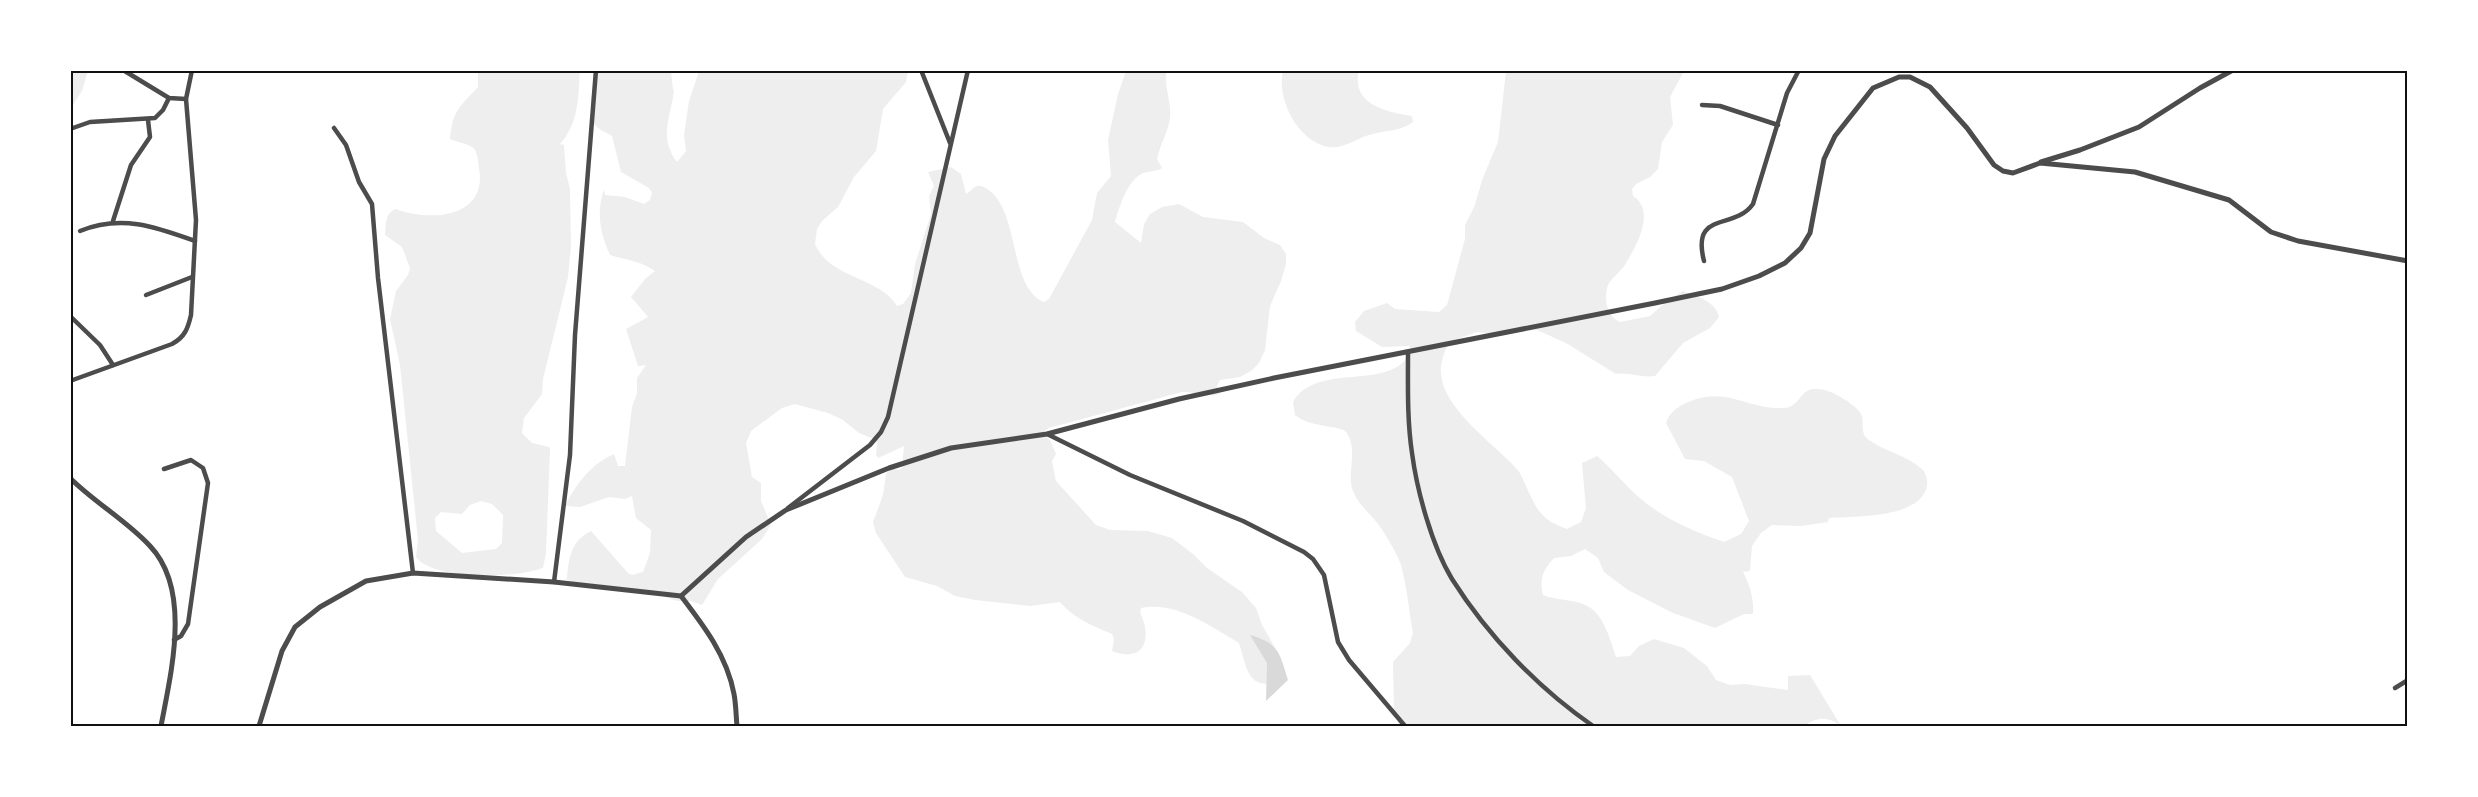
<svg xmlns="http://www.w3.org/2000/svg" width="2478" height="797" viewBox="0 0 2478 797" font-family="Raleway,sans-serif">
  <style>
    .green { fill: #eee; fill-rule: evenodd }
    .water { fill: #d9d9d9 }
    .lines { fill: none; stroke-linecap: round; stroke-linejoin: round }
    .minor { stroke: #4c4c4c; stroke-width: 4.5 }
    .tertiary { stroke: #4c4c4c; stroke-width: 5 }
    .neatline { fill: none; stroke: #111; stroke-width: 2 }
  </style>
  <rect width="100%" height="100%" fill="#fff"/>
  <!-- green -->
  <g class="green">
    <polygon points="71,70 88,71 82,91 71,108"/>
    <path d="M1283,70L1359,71C1351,104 1386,112 1412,116L1413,122C1400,132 1384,130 1369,135C1355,139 1344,149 1329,147C1298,142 1276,99 1283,70Z"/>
    <path d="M478,71H580C578,98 579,123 560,144L564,145L566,173L570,189L571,247L568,277L543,379L542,394L524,418L522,433L532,443L549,447L550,449L546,553L543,568C517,578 434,581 416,557L418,540L400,365L390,319L396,291L408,275L410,268L402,247L385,235C386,224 385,213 396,209C430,222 488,218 479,168C478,161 478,151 472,147C466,143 456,142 450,139C453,109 459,108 478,87ZM481,501L492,504L503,515L502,543L496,549L462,553L436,531L435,518L441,512L462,514L470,505Z"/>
    <path d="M597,71H671L673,90H674C671,117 658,137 677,162L686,151L684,135L689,101L699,71H908L906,82L883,109L876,151L854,177L838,207L822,221L817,229L815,244C831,280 879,276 897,306L903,304L911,293L915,264L931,214L929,196L934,186L928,172L951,167L961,174L966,194C970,192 973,187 977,186C981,185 986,188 990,191C1020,215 1009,288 1044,302L1049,299L1092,220L1097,193L1111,176L1108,140L1118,94L1126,71H1167C1163,85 1172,102 1170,118C1168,132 1160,145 1157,159L1162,168C1156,172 1149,171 1143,173C1127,181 1120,205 1115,222L1141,243L1144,224L1150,214L1162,207L1179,204L1203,217L1243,222L1264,238L1280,245L1286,254V264L1281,281L1270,306L1265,350L1259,363L1251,371L1240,377L1220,380L1217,386L1221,393C1209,399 1195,391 1182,392L1049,428L1042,433L1050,440L1056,454L1052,461L1056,481L1096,525L1110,530L1148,531L1172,538L1193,554L1207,568L1242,592L1256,608L1262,625L1281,658L1276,682C1247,691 1246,664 1239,643C1210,626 1176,601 1141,608C1139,615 1144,619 1145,627C1149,651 1134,660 1112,651L1114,639L1112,634C1091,625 1075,619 1060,602L1030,606L975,600L955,596L937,586L905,577L876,533L873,522L883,495L886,474L891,468L899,470L902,468L904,446L878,458L876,455L877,443L874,439L859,433L843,420L828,413L795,404L782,408L751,431L746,443L752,477L761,483V501L771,525L762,539L718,579L702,605L691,601H677L660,595L582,585L565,579L567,578C569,557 571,541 591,531L628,573L632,575L643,572L650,553L651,530L636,518L632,496L625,499L609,497L580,507L565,506C576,484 591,464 614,454L618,466H625L632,407L637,393V378L646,365L638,366L626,329L648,317L631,297L645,279L655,271C641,261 626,260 610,255C600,233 596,212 604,189L605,195L625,197L644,204L650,200L652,193L649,188L621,172L612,136C607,133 600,130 596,126C586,117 593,82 597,71Z"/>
    <path d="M1506,71H1684L1670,97L1673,125L1662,142L1658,169L1650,177L1636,184L1632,189L1633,196C1656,210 1637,245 1626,263C1622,271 1612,277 1608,285C1603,298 1607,317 1620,322L1650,316L1666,302L1683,291C1697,297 1715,300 1719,317L1710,328L1683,343L1655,376C1642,378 1629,372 1616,374L1566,343L1537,330L1492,334L1477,332L1449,342C1445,352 1440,361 1441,373C1443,409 1493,443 1516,468C1520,472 1523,479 1525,484C1537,509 1539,519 1567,529L1581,522L1586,508L1582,463L1597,456C1613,469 1625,486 1641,499C1666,520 1693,531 1724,542L1741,534L1749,521L1732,477L1704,461L1685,459L1666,423C1669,413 1675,409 1684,404C1725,384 1744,409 1782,408C1806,408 1796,378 1833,393C1841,397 1859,407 1862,416C1864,425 1860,434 1869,440C1886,452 1906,455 1922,469C1926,473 1928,480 1927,486C1920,519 1855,516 1829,518L1828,522L1801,526L1772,525L1761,533L1752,546L1750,571L1743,572C1750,585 1754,599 1753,614H1744L1715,628L1673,613L1628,590L1604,572L1598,558L1585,549L1571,556L1554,558C1543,570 1539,579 1543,595C1557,601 1577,599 1589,607C1604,616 1611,641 1616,657L1630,656L1639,646L1654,639L1684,648L1707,666L1716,680L1730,685L1745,684L1788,690V676L1810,675L1841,726C1828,717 1819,716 1804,726H1399L1394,710L1393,662L1410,643L1413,633C1409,611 1407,587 1401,565C1397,553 1388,539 1381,528C1373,516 1358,505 1353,491C1346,475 1359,449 1346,432C1340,425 1310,428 1295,415L1293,402C1317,360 1394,394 1411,350L1409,346L1382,347L1356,331L1355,322L1364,311L1387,303L1395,309L1439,312L1447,305L1465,239V225L1475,205L1482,180L1498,142Z"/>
  </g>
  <!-- water -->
  <path class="water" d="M1250,635C1279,643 1280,654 1288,680L1266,701L1267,663Z"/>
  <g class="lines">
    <!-- minor -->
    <g class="minor">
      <polyline points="123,70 169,98 186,99"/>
      <polyline points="921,70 950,143"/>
      <polyline points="1702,105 1720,106 1778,125"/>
      <polyline points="334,128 346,145 359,182 372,204 378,278 413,573"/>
      <polyline points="70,129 90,122 155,118 163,110 169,98"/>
      <polyline points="113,221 131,165 150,137 148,120"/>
      <path d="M80,231C121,214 156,227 195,241"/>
      <path d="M1704,261C1691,210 1734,231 1753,204L1787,93L1799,70"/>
      <polyline points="146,295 192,277"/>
      <polyline points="70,316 100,345 113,365"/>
      <path d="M1408,353C1408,386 1407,420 1412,453C1417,491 1432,546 1452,579C1488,636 1538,688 1593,726"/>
      <path d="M70,381L172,344C185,337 188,328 191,315L196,220L186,99L192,70"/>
      <polyline points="1047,434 1130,475 1243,521 1304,552 1313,559 1324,575 1338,642 1349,660 1405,726"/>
      <polyline points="164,469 191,460 203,468 208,483 188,624 181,636 174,640"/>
      <polyline points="788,508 870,445 881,432 888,417 968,70"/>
      <polyline points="554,582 570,455 575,335 596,70"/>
      <polyline points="2395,688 2408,680"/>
    </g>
    <!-- tertiary -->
    <g class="tertiary">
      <polyline points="2041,162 2080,150 2139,127 2200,88 2233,70"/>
      <path d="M70,478C95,503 126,520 150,546C192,590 171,673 161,726"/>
      <path d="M681,596C704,626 727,656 734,694C736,704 736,716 737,726"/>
      <polyline points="259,726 282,651 295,627 320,607 366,581 413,573 554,582 681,596 746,537 786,510 889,468 951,448 1047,434 1179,399 1274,378 1655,303 1722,289 1759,276 1785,263 1801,248 1810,233 1824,159 1835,136 1873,88 1899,77 1910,77 1930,87 1967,128 1994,165 2003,171 2013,173 2040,163 2135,172 2229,200 2271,232 2298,241 2408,261"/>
    </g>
  </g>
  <!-- border -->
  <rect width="2478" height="797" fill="none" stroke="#ffffff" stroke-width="144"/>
  <rect x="72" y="72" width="2334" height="653" class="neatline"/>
</svg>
